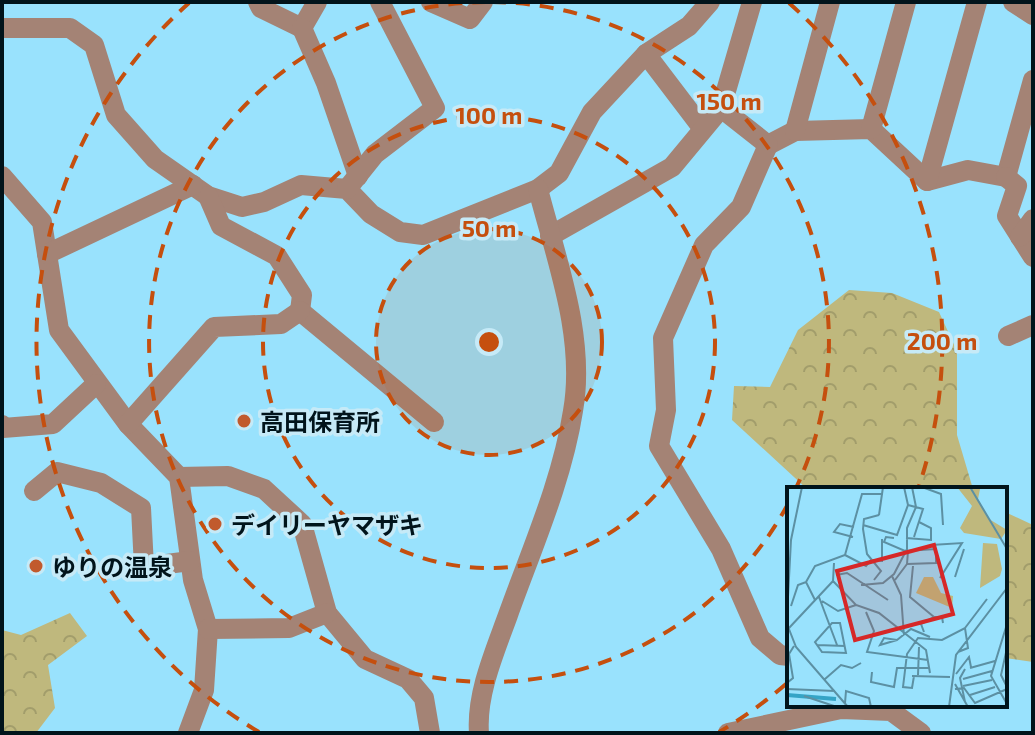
<svg xmlns="http://www.w3.org/2000/svg" width="1035" height="735" viewBox="0 0 1035 735" font-family="'Exo 2','Noto Sans JP',sans-serif">
  <style>
    .forest { fill: url(#forest-crowns) }
    .lines { fill: none; stroke-linecap: round; stroke-linejoin: round }
    .minor { stroke: #a48375; stroke-width: 20 }
    .ring { fill: none; stroke: #c54f0e; stroke-width: 4; stroke-dasharray: 14 10 }
    .poi-dot { fill: #c15a2d; stroke: #c6eaf7; stroke-width: 3 }
    .labels { text-anchor: middle; dominant-baseline: central; stroke-width: 7; stroke-linejoin: round; paint-order: stroke }
    .poi-label { font-size: 24px; font-weight: bold; fill: #01141b; stroke: #c6eaf7; text-anchor: start }
    .inset-river { fill: none; stroke: #35a4c6; stroke-width: 4 }
    .inset-road { fill: none; stroke: #5c90a3; stroke-width: 2 }
    .view { fill: #d62828; fill-opacity: 0.15; stroke: #d62828; stroke-width: 4 }
    .inset-edge { fill: none; stroke: #01141b; stroke-width: 4 }
    .centre { fill: #c54f0e; stroke: #c6eaf7; stroke-width: 4 }
    .ring-label { font-size: 24px; text-anchor: middle; font-weight: bold; fill: #c54f0e; stroke: #c6eaf7; stroke-width: 7; stroke-linejoin: round; paint-order: stroke }
  </style>
  <defs>
    <pattern id="forest-crowns" width="20" height="18" patternUnits="userSpaceOnUse" patternTransform="scale(2)"><rect width="20" height="18" fill="#bfb87d"/><path d="M2 6a3 3 0 1 1 6 0M12 15a3 3 0 1 1 6 0" fill="none" stroke="#a29d6b"/></pattern>
  </defs>
  <rect width="100%" height="100%" fill="#99e2fd"/>
  <!-- forest -->
  <g class="forest">
    <polygon points="849,290 892,293 939,312 957,351 957,435 973,489 807,489 732,420 734,386 770,387 798,330"/>
    <polygon points="1005,512 1033,525 1033,662 1005,658"/>
    <polygon points="70,613 87,636 48,665 55,708 36,733 2,733 2,630 21,635"/>
  </g>
  <g class="lines">
    <!-- minor -->
    <g class="minor">
      <polyline points="258,2 261,8 302,28 317,2"/>
      <polyline points="431,2 470,19 483,2"/>
      <polyline points="1013,2 1033,15"/>
      <polyline points="2,28 70,28 94,45 116,115 155,159 208,196 242,207 264,202 301,185 347,189 371,214 400,232 423,235 538,189 559,173 592,112 646,54 689,26 710,2"/>
      <polyline points="302,28 326,83 358,176"/>
      <polyline points="646,54 703,129"/>
      <polyline points="721,108 768,145 795,131 871,129 927,181 968,170 1006,177 1033,80"/>
      <polyline points="871,129 906,2"/>
      <polyline points="795,131 830,2"/>
      <polyline points="768,145 741,207 704,245 663,338 666,410 659,446 721,549 760,638 780,655 789,656"/>
      <polyline points="2,176 42,222 59,330 128,424 179,477 193,580 208,629 204,690 188,733"/>
      <polyline points="1006,177 1017,186 1007,216 1033,257"/>
      <polyline points="927,181 977,2"/>
      <polyline points="347,189 375,154 435,108 380,2"/>
      <polyline points="208,196 221,226 277,256 302,295 300,311"/>
      <polyline points="550,236 672,167 721,108 752,2"/>
      <polyline points="1020,237 1033,219"/>
      <polyline points="47,254 193,185"/>
      <polyline points="300,311 434,422"/>
      <polyline points="1008,336 1033,325"/>
      <polyline points="128,424 214,327 281,324 300,311"/>
      <polyline points="2,425 3,428 53,424 96,384"/>
      <polyline points="179,477 228,476 264,489 302,524 327,613 365,659 408,679 424,698 430,733"/>
      <polyline points="34,491 57,472 101,483 141,508 144,567 190,561"/>
      <polyline points="208,629 289,628 327,613"/>
      <path d="M479,733C476,694 495,651 508,615C532,548 562,481 573,411C586,337 556,259 538,189"/>
      <polyline points="728,733 841,709 891,711 921,733"/>
    </g>
  </g>
  <!-- distance rings -->
  <circle cx="489" cy="342" r="113" fill="#c54f0e" fill-opacity=".12"/>
  <g class="ring">
    <circle cx="489" cy="342" r="113"/>
    <circle cx="489" cy="342" r="226"/>
    <path d="M788 504A340 340 0 1 1 486 2M492 2A340 340 0 0 1 796 488"/>
    <path d="M786 684A453 453 0 0 1 719 732M259 732A453 453 0 0 1 189 3M789 3A453 453 0 0 1 919 486"/>
  </g>
  <!-- markers -->
  <g class="poi-dot">
    <circle cx="244" cy="421" r="8"/>
    <circle cx="215" cy="524" r="8"/>
    <circle cx="36" cy="566" r="8"/>
  </g>
  <g class="labels">
    <!-- poi labels -->
    <g class="poi-label">
      <text x="260" y="421">高田保育所</text>
      <text x="231" y="524">デイリーヤマザキ</text>
      <text x="52" y="566">ゆりの温泉</text>
    </g>
  </g>
  <!-- overview -->
  <g transform="translate(787 487)">
    <rect width="220" height="220" fill="#99e2fd"/>
    <path d="M170,0L193,2L191,12L202,32L220,43L214,52L177,46L173,41L185,19ZM196,56L210,57L215,82L213,89L193,101ZM137,90H146L154,106L166,109L165,121L129,106Z" fill="#bfb87d"/>
    <path class="inset-river" d="M0,208L49,212"/>
    <path class="inset-road" d="M135,0L154,7L156,38M183,0L220,62M121,18L136,22L127,50M92,28L96,0M76,38L110,48L121,18L117,0M66,50L47,45L53,37L67,40M107,51L99,50L97,55L118,64L149,62V76L120,77M119,51L144,53V41L132,35M144,58L175,56L153,91M58,68L79,79L84,73L95,74V52M126,79L123,110L147,130M49,88L60,86L101,113M105,89L114,108L117,149M168,90L177,62M87,93L94,84L80,67L76,42L77,32L92,28M108,93L120,77L121,64M46,94L69,118L92,126L139,163L143,186M19,95L28,79L58,68L75,7H96M74,98L96,96L107,87L120,62V41L129,20L125,0M32,110L50,158M35,114L51,124L69,118M4,119L11,98L19,95L28,113M79,125L87,144L80,165L141,173M0,129L4,53L15,0M45,136H53L59,166L35,165L28,155ZM0,137L9,160L61,220M220,137L204,189L220,217M2,141L46,94L47,76M178,141L200,112M137,145L134,137L147,130H155L156,136M110,153L93,158L97,151L110,153L124,142L143,150M30,158L58,159M220,161L214,188L220,200M183,181L208,174M85,185L84,195L107,200L110,181H142M169,187L182,170L184,180M131,188L132,160M125,189L163,190M127,189L125,201L116,200L120,167L131,151L155,153L178,141L181,161L171,165M38,192L54,178L65,181L74,176M176,192L205,184M0,196L6,191L2,167L7,159M168,197L181,220M176,199L205,193M0,202L48,204M168,202L177,201L188,216L220,202M183,208L208,200M17,209L50,220M178,215L173,191L178,182M58,216L59,204L82,211L84,220M162,220L169,168L220,101"/>
    <path class="view" d="M147,58L166,127L68,153L50,84Z"/>
    <rect width="220" height="220" class="inset-edge"/>
  </g>
  <circle cx="489" cy="342" r="12" class="centre"/>
  <g class="ring-label">
    <text x="729" y="110">150 m</text>
    <text x="489" y="124">100 m</text>
    <text x="489" y="237">50 m</text>
    <text x="942" y="350">200 m</text>
  </g>
  <!-- border -->
  <rect width="1035" height="735" fill="none" stroke="#01141b" stroke-width="8"/>
</svg>
